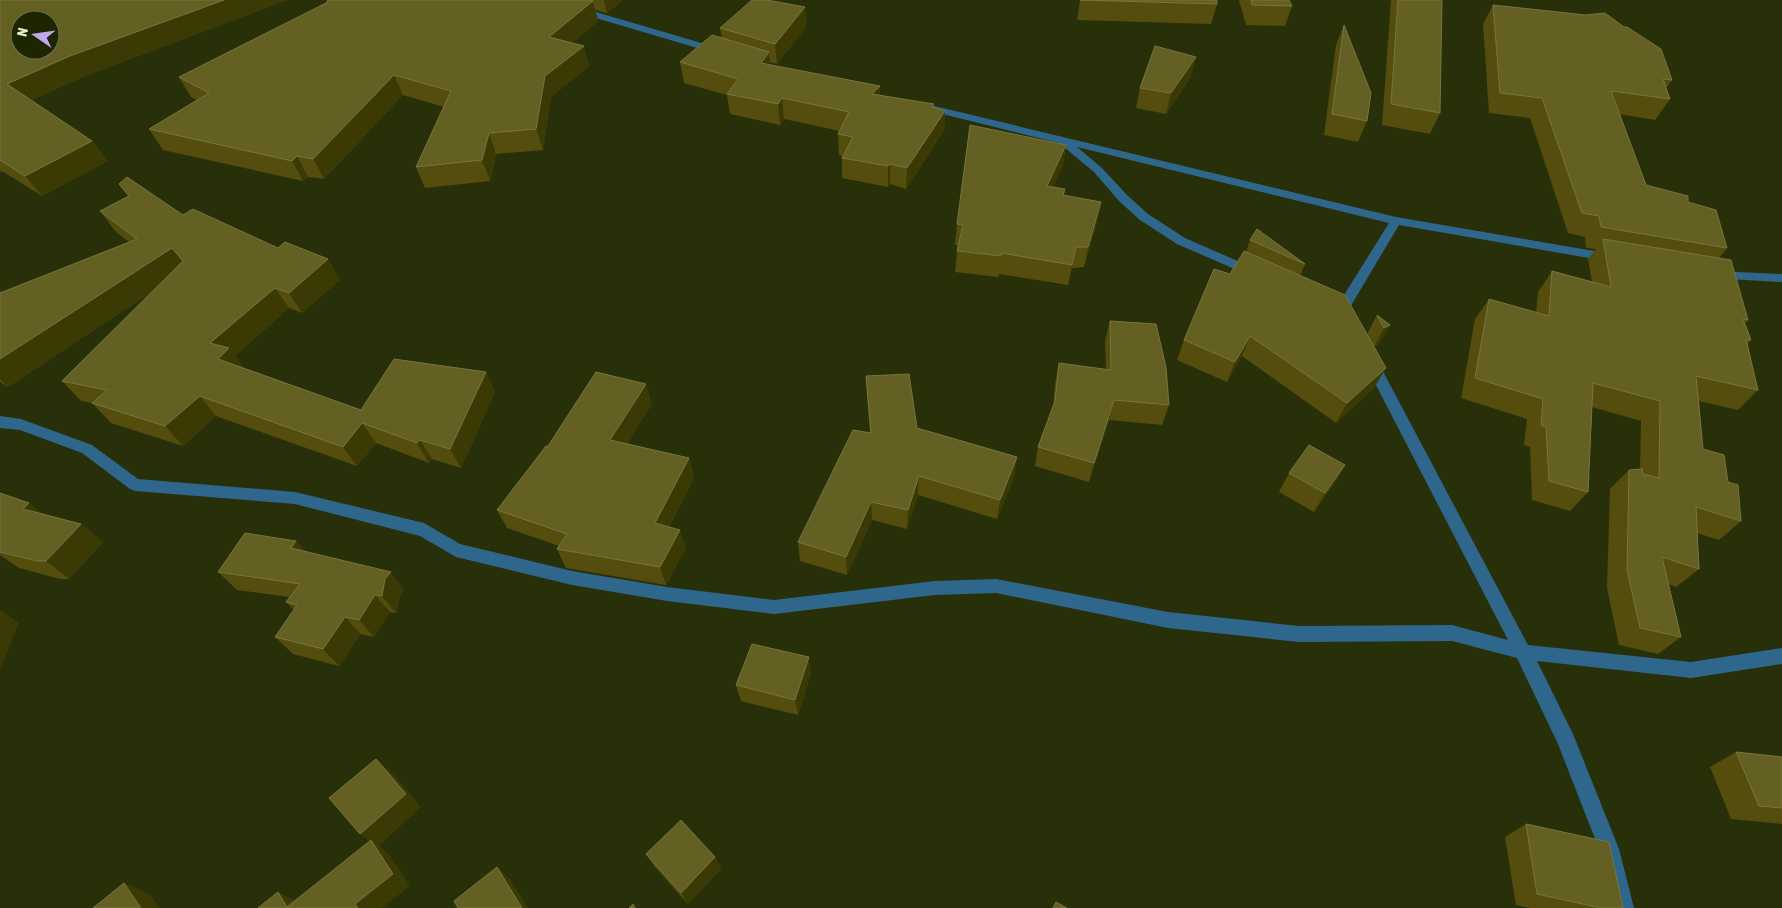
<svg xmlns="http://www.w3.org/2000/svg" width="1782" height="908" viewBox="0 0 1782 908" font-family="'Asap Condensed',sans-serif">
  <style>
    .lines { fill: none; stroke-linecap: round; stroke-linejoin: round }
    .street { fill: #2e668c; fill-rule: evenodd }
    .wall { fill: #544d0e }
    .shaded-wall { fill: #3b3a04 }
    .building { fill: #645f23; stroke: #78763d; fill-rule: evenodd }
  </style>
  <rect width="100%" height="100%" fill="#273009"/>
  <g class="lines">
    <!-- street -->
    <g class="street">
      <polygon points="540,0 555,0 722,49 723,51 718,54 714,53 542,2"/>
      <polygon points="926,104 1396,217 1612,254 1618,258 1612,262 1399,225 1346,314 1336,314 1334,311 1389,223 1077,147 1102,168 1127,195 1148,214 1185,238 1258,270 1259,273 1253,277 1177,244 1140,220 1119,201 1094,172 1059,143 922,109 921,107 922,105"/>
      <polygon points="1716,271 1782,274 1782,282 1711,278 1710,275 1711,272"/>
      <polygon points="1371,357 1376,358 1378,362 1528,645 1691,662 1782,648 1782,664 1691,678 1537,661 1573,734 1619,849 1634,908 1614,908 1599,849 1558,744 1517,658 1452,641 1299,642 1168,628 996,593 935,595 774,614 667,601 572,585 456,557 420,536 295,504 135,491 130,489 82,453 20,430 0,428 0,416 21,419 92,445 138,479 295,492 424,523 460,544 572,571 667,587 774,600 935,581 996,579 1168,612 1299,626 1452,625 1508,640 1364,362 1366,358"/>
    </g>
  </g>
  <!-- wall -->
  <g class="wall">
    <polygon points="0,0 287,0 85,76 32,100 92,141 108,161 42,196 2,171 0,172"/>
    <polygon points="327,0 623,0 607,13 595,10 598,21 572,43 589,66 551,97 543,150 496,154 490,181 425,188 416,167 444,107 403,95 324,179 308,177 303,181 163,150 149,129 197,100 191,97 179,77 328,2"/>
    <polygon points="1080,0 1217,4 1211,24 1077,20"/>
    <polygon points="1239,0 1289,0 1292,6 1285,26 1246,25"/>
    <polygon points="1391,0 1442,0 1440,113 1430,134 1382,125"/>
    <polygon points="1493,5 1672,80 1666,88 1670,99 1655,120 1619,114 1646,185 1688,202 1727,248 1719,258 1748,320 1745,323 1751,340 1748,344 1758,390 1738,410 1699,401 1703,449 1728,482 1741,521 1719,540 1697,533 1699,569 1676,587 1668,584 1681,637 1658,654 1619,645 1607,588 1610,489 1629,470 1640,469 1641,421 1592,407 1588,492 1570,511 1532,500 1530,447 1524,445 1527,419 1461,398 1475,319 1489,299 1536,312 1538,292 1552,271 1592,282 1588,259 1596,249 1586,248 1585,237 1568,233 1530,118 1489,113 1483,24"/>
    <polygon points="805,7 806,27 777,64 770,62 770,65 880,86 880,95 945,111 944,131 906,189 890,184 888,187 842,178 842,158 843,156 839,155 838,134 840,131 784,119 780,125 730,114 727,95 684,83 680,62 722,38 720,28"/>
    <polygon points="1344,25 1367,121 1358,142 1324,135 1336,45"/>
    <polygon points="1191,77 1166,114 1136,108 1140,88"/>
    <polygon points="1066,145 1063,165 1053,187 1065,189 1064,195 1097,223 1084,267 1072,268 1068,285 999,274 998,277 955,272 957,251 958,245 955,245 957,224"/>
    <polygon points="119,184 183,215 278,248 328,259 340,280 302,313 289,308 235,356 244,369 361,410 486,372 495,392 461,468 432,459 429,463 376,443 357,466 216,416 183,446 111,423 92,403 81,401 62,381 153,291 8,387 0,382 0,292 1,293 129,242 116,232 100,211 128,196"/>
    <polygon points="1250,240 1305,264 1300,276 1367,334 1377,315 1390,325 1378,345 1375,347 1374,388 1336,423 1242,356 1227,382 1177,360 1184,340 1246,252"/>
    <polygon points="1110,321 1169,405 1162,425 1109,420 1089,482 1035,466 1038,447 1053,408 1055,384 1059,363 1106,370 1105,341"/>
    <polygon points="866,376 917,428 1017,457 1014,477 997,519 918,495 907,529 872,520 847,575 800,561 798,542 870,433 867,396"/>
    <polygon points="652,404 627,444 689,458 694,478 669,527 686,548 666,585 566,568 557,549 559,546 507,528 497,510 548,446"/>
    <polygon points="1345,465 1334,484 1314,512 1279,492 1289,473"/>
    <polygon points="0,493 43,514 81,524 103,542 69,579 60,579 19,568 0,555"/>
    <polygon points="296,541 305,551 404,589 400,597 396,613 390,612 374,637 361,634 339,666 293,654 275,637 294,610 286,602 290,597 237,590 218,572"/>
    <polygon points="811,673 798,715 741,701 736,685"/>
    <polygon points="1736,752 1782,757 1782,824 1731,819 1710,767"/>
    <polygon points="1526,824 1623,908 1530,908 1516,905 1505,837"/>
    <polygon points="646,854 715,857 721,869 688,904 654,866"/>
  </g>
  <!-- shaded-wall -->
  <g class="shaded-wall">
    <polygon points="224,0 287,0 85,76 23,104 7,84 70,56"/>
    <polygon points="604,0 623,0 607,13"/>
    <polygon points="593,1 598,21 555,57 549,37"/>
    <polygon points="805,7 806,27 777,64 775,44"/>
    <polygon points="584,46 589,66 551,97 543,150 536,129 545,76"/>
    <polygon points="769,52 771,72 761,63"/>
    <polygon points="1196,57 1191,77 1166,114 1171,93"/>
    <polygon points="394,75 403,95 324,179 313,159"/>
    <polygon points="880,86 880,106 872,94"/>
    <polygon points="782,98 784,119 780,125 778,104"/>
    <polygon points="945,111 944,131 906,189 907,168"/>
    <polygon points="489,133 496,154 490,181 482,160"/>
    <polygon points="92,141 108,161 42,196 25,176"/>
    <polygon points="1066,145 1063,165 1044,206 1047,186"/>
    <polygon points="297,156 308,177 303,181 292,161"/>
    <polygon points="890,164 890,184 888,187 888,166"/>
    <polygon points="1101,202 1097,223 1084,267 1088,247"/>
    <polygon points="1076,247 1072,268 1068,285 1072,265"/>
    <polygon points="172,248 187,268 8,387 0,379 0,359"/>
    <polygon points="328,259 340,280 302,313 289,293"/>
    <polygon points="275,288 289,308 235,356 244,369 218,359 210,343"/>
    <polygon points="1390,325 1378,345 1373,349 1384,328"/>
    <polygon points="1250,336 1242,356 1227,382 1235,362"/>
    <polygon points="1386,368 1374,388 1336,423 1347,403"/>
    <polygon points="486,372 495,392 461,468 450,449"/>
    <polygon points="646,384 652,404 617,460 610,440"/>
    <polygon points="200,396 216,416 183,446 165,426"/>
    <polygon points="1114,400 1109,420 1089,482 1094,463"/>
    <polygon points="362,423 376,443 357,466 343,447"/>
    <polygon points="420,440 432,459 429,463 417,443"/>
    <polygon points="1017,457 1014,477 997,519 1000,500"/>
    <polygon points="689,458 694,478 661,542 655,523"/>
    <polygon points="1345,465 1334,484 1314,512 1325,493"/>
    <polygon points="919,476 918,495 907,529 908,510"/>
    <polygon points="871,502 872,520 847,575 846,557"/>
    <polygon points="29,503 52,521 23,509"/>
    <polygon points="81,524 103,542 69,579 46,561"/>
    <polygon points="680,530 686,548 666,585 660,567"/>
    <polygon points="296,541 312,559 291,548"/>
    <polygon points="391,572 404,589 400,597 396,613 382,596 385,579"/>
    <polygon points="375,595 390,612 374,637 359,620"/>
    <polygon points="0,610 19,623 0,671"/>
    <polygon points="345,617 361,634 339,666 323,649"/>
    <polygon points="809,657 811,673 798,715 795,700"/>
    <polygon points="376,759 392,773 421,807 379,846 388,853 410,886 382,908 358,908 355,904 373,844 360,834"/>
    <polygon points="715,857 721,869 688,904 681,893"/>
    <polygon points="497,867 510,879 528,908 522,908"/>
    <polygon points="124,883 150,894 160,908 141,908"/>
    <polygon points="278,892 299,903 287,907"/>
  </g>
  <!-- building -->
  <g class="building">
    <path d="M0,0H224L70,56L7,84L92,141L25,176L0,160ZM20,20H50V50H20Z"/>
    <polygon points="327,0 590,0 593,1 549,37 584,46 545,76 536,129 489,133 482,160 416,167 451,91 394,75 313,159 297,156 292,161 149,129 209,93 179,77 328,2"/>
    <polygon points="752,0 767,0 805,7 775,44 720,28"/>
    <polygon points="1080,0 1217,0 1217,4"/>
    <polygon points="1251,0 1289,0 1292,6 1252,5"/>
    <polygon points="1398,0 1442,0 1440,113 1391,104"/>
    <polygon points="1493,5 1586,15 1605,13 1624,27 1627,27 1661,49 1672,80 1663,79 1670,99 1611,91 1646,185 1688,196 1688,202 1716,210 1727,248 1601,227 1599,216 1582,213 1542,98 1500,93"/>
    <polygon points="1344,25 1371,93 1367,121 1332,114"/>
    <polygon points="712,35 769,52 761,63 880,86 872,94 934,104 932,107 945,111 907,168 890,164 888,166 842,158 853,137 838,134 849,112 782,98 778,104 727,94 738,79 680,62"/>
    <polygon points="1155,46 1196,57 1171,93 1140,88"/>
    <polygon points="970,125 1066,145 1047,186 1065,189 1063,195 1101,202 1088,247 1076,247 1072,265 1001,253 1001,256 957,251 963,225 957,224"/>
    <polygon points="127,177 183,215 193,209 278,248 285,242 328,259 289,293 275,288 210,343 229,348 218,359 361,410 394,359 486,372 450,449 420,440 417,443 362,423 343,447 200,396 165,426 92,403 107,390 62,381 183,261 172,248 0,359 0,293 137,239 100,211 129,196 119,184"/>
    <polygon points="1257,229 1305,264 1250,240"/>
    <polygon points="1603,239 1731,260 1748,320 1743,319 1751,340 1746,340 1758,390 1696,376 1703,449 1724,455 1728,482 1738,485 1741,521 1696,507 1699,569 1662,557 1681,637 1640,628 1627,570 1629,470 1642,469 1643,474 1659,478 1660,401 1593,383 1588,492 1549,481 1546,427 1541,425 1543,399 1475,378 1489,299 1549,316 1552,271 1611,287"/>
    <polygon points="1244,251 1345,295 1386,368 1347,403 1250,336 1235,362 1184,340 1214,269 1230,274"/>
    <polygon points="1377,315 1390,325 1384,328"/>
    <polygon points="1110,321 1156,324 1166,367 1169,405 1114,400 1094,463 1038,447 1055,401 1059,363 1111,370"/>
    <polygon points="596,372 646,384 610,440 689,458 655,523 680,530 660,567 557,549 567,534 497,510 546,446 548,446"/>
    <polygon points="909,374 917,428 1017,457 1000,500 919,476 908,510 871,502 846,557 798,542 853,430 871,433 866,376"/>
    <polygon points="1309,445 1345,465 1325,493 1289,473"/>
    <polygon points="0,493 29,503 23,509 81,524 46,561 37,561 0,552"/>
    <polygon points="245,533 296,541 291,548 391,572 385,579 382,596 375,595 359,620 345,617 323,649 275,637 297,605 286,602 300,584 218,572"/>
    <polygon points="752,644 809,657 795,700 736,685"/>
    <polygon points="1736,752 1782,757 1782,808 1759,806"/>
    <polygon points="376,759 406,794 360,834 329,798"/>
    <polygon points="681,820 715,857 681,893 646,854"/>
    <polygon points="1526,824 1609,842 1623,908 1601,908 1537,894"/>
    <polygon points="371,840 393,874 355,904 358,908 258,908 278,892 287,907"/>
    <polygon points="497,867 522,908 458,908 454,901"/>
    <polygon points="124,883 141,908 93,908"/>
    <polygon points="1056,902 1067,908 1053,908"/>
    <polygon points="633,904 635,908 629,908"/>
  </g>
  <!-- north arrow -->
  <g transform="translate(35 35) rotate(283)"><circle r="24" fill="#1e2601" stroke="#6e7752"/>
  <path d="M0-4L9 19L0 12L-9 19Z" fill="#c4a7f1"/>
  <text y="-8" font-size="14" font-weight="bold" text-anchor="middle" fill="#e6f1cc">N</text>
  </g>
</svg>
